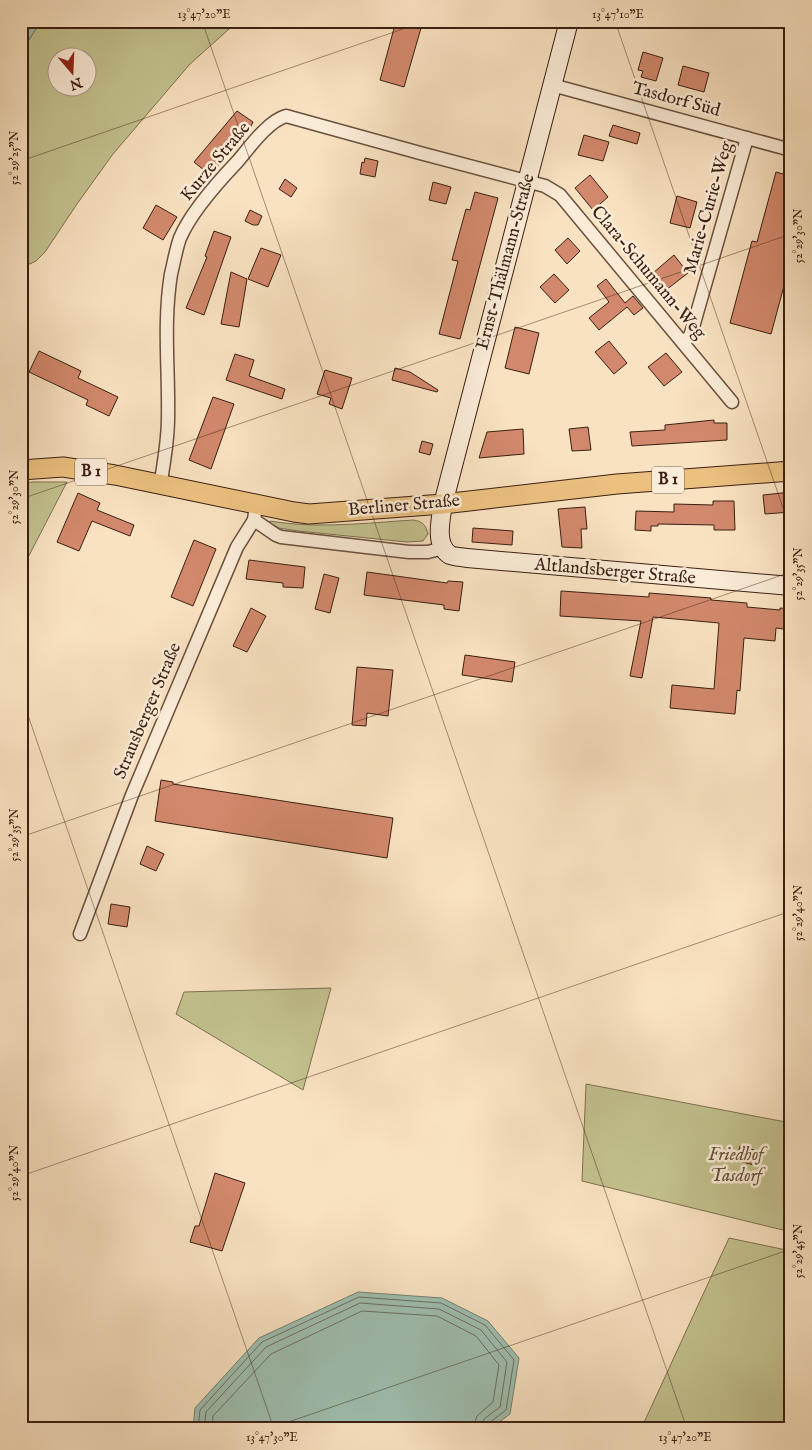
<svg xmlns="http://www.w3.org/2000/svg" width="812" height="1450" viewBox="0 0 812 1450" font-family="'IM FELL English',serif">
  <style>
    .green { fill: #c3c28f; stroke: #7e7050; fill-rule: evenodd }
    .water { fill: #9ebeb0; stroke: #767e71 }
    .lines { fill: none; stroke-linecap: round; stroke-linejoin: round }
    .shore { stroke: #6c6e61; stroke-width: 1 }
    .building { fill: #d2886c; stroke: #3a1f12 }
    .street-casing { stroke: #6a503e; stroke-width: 15 }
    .secondary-casing { stroke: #3a1f12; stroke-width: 20 }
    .primary-casing { stroke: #3a1f12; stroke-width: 21 }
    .street { stroke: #fbecd7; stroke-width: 12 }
    .secondary { stroke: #fbecd7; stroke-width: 18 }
    .primary { stroke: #ecc180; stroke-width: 19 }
    .ticks { fill: none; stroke: #3a1f12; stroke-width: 1; stroke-opacity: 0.45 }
    .labels { text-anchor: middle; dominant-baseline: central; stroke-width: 5; stroke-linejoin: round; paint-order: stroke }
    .shield { fill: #fbecd7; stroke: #745c4d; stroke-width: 1 }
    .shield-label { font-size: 16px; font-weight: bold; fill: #3a1f12 }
    .street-label { font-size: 18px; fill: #3a1f12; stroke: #fbecd7 }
    .park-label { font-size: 18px; font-style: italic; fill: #635038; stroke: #fbecd7 }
    .neatline { fill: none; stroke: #3a1f12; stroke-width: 2 }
    .ticks-label { font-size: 12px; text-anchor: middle; fill: #3a1f12 }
  </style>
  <rect width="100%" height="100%" fill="#f9e2c1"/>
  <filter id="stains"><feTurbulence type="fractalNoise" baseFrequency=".004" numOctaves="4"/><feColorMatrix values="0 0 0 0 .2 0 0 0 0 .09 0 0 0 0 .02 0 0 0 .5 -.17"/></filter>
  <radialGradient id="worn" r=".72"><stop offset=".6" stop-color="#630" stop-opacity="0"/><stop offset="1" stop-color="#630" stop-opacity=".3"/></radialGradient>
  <!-- green -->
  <g class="green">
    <path d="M41,21H238L190,64L113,154L77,204L45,252L36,261L21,268V52ZM58,58H88V88H58Z"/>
    <polygon points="33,482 67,482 21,571 21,483"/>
    <path d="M413,520C423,521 426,526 428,534L423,541L407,542L298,531L279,528L269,523L270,521C318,529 366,523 413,520Z"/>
    <polygon points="331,988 303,1090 176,1014 184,992"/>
    <polygon points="586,1084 791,1123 791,1232 582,1181"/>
    <polygon points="729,1238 791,1251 791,1429 641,1429"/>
  </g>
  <!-- water -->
  <g class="water">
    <polygon points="21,21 41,21 21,52"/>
    <polygon points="358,1292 442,1298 488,1321 519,1358 510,1414 490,1429 193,1429 195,1408 259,1338"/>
  </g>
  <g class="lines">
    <!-- shore -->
    <g class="shore">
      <polyline points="198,1429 200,1410 262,1342 359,1297 441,1303 485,1325 514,1360 506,1410 489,1423 487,1429"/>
      <polyline points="204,1429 206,1412 266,1347 360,1303 439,1309 481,1330 507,1362 500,1407 484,1419 481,1429"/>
      <polyline points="212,1429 213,1416 271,1354 362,1311 437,1316 476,1336 499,1365 493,1402 477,1416 473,1429"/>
    </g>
  </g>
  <!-- building -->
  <g class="building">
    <polygon points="396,21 423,21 404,87 380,80"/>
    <polygon points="643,52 663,58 656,81 641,77 643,71 638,70"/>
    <polygon points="683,66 709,73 704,92 678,85"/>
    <polygon points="237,111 253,122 250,128 210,175 194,162"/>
    <polygon points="613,125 640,133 637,144 609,136"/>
    <polygon points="584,135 609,142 603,161 578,155"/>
    <polygon points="365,158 378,161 375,177 360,174 362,162 364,163"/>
    <polygon points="776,172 791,176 791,241 788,251 791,252 791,260 771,334 730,323 752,241 757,242"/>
    <polygon points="590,175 608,197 593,210 575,188"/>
    <polygon points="285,179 297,188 291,197 279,189"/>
    <polygon points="433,182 451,187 446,204 429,200"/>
    <polygon points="475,192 498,198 460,339 439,334 458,261 452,260 466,209 470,210"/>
    <polygon points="677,196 697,202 690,228 670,223"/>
    <polygon points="156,205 177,217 163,240 143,228"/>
    <polygon points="250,210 262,216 258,225 253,225 245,221"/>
    <polygon points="214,231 231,237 204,315 186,308 207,257 205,256"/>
    <polygon points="568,238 580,251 567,264 555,250"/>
    <polygon points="261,248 281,255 268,287 248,279"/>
    <polygon points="674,255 688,273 666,290 653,273"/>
    <polygon points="231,272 247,279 239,327 221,324"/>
    <polygon points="554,274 569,290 555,303 540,287"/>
    <polygon points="606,279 625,303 633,296 643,308 634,315 627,307 599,330 589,318 609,302 597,286"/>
    <polygon points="515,327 539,333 529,374 505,368"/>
    <polygon points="609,341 627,363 614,374 595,352"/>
    <polygon points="39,351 81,371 78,378 118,397 109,416 86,405 88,400 29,372"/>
    <polygon points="666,353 682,372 664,386 648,367"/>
    <polygon points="235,354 254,360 249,376 285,389 282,399 226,380"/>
    <polygon points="395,368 410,372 438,390 437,392 392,380"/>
    <polygon points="325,370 352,378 342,409 329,404 331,398 317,394"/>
    <polygon points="213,397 234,404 211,469 189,460"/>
    <polygon points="714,420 714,423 727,423 727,440 632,446 630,432 665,430 665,425"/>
    <polygon points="588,427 591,450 572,451 569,429"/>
    <polygon points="523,429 524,454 479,458 487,432"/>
    <polygon points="422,441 433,444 430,455 419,452"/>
    <polygon points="791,492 791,512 765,514 763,495"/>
    <polygon points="78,493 100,503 97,510 134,525 130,536 92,521 79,551 57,542"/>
    <polygon points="713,501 734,501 735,530 714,530 714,525 658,524 658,526 651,526 651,531 635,530 636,511 674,512 674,504 713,505"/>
    <polygon points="585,507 587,529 581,529 582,548 562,547 558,509"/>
    <polygon points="473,528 513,531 512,545 472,542"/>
    <polygon points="194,540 216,549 193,606 171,597"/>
    <polygon points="249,560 305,567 303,588 283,587 283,583 246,579"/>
    <polygon points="367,572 447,583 448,581 463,582 459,611 444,609 444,605 364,595"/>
    <polygon points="324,574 339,578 330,613 315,609"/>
    <polygon points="561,591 649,597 649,593 711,598 711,600 747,603 747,607 780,610 780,608 791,609 791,630 776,628 775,641 744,638 740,691 737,690 735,714 670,708 672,685 714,689 719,623 653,617 642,678 630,676 641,621 560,616"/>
    <polygon points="251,608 266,616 247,652 233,646"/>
    <polygon points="465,655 515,662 512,682 462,675"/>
    <polygon points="357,667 393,670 388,716 367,713 366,726 352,725"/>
    <polygon points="161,780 173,782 173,784 393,818 387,858 155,821"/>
    <polygon points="147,846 164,854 156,871 140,864"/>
    <polygon points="111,904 130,907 127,927 108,924"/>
    <polygon points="740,1146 761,1152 757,1166 736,1160"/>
    <polygon points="215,1173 245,1183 222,1251 190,1242 195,1226 199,1226"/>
  </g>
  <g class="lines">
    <defs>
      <g id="street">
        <polyline points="552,85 791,150"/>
        <polyline points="683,342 690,336 693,327 747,138"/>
        <path d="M160,486C164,463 168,441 168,418C169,368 163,324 171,274C174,262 176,249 180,238C191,212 218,182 237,162C249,148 268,121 286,116L420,153L545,186L560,195L732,402"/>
        <polyline points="254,520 276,535 281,537 409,552 428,552 443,548"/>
        <polyline points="80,934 132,795 237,547 254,520 256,505"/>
      </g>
      <path id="secondary" d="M569,21L443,504C441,518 434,545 450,555C455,557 462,557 467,558L791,586"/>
      <polyline id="primary" points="21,470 63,467 115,475 294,512 309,514 443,504 617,484 791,471"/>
    </defs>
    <!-- street casing -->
    <use href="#street" class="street-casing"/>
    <!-- secondary casing -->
    <use href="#secondary" class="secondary-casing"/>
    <!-- primary casing -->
    <use href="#primary" class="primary-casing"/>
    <!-- street -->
    <use href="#street" class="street"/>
    <!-- secondary -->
    <use href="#secondary" class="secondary"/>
    <!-- primary -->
    <use href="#primary" class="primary"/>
  </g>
  <!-- ticks -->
  <path class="ticks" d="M202,21L687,1429M615,21L791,531M21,161L426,21M21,499L791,234M21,695L274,1429M21,837L791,572M21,1176L791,911M268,1429L791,1249"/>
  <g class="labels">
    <!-- shield labels -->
    <g class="shield">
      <rect x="75" y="458.5" width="32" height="27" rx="4"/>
      <rect x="652" y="466.5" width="32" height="27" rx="4"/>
    </g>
    <g class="shield-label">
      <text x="91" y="472">B 1</text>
      <text x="668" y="480">B 1</text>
    </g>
    <!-- street labels -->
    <g class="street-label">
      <text transform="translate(676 100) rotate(15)">Tasdorf Süd</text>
      <text transform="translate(216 162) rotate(-50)">Kurze Straße</text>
      <text transform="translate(709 208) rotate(-74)">Marie-Curie-Weg</text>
      <text transform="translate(506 262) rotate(-75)">Ernst-Thälmann-Straße</text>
      <text transform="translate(648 273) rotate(50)">Clara-Schumann-Weg</text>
      <text transform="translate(404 506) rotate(-5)">Berliner Straße</text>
      <text transform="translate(615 572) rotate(5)">Altlandsberger Straße</text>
      <text transform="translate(148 711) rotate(-67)">Strausberger Straße</text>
    </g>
    <!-- park labels -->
    <g class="park-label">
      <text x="736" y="1155">Friedhof<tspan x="736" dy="21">Tasdorf</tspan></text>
    </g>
  </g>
  <!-- margin -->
  <rect width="812" height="1450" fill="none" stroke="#f9e2c1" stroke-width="55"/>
  <!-- north arrow -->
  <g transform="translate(72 72) rotate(161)"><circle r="24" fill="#fbecd7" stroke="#ae9a88"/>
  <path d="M0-4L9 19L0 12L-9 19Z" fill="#8f2418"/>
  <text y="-8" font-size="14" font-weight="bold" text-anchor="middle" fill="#3a1f12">N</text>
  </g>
  <rect x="28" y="28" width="756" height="1394" class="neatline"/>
  <g class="ticks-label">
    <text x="204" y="18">13°47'20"E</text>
    <text x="618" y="18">13°47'10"E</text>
    <text transform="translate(14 158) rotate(-90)" y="4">52°29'25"N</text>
    <text transform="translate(798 236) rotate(-90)" y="4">52°29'30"N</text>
    <text transform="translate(14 497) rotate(-90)" y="4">52°29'30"N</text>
    <text transform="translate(798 574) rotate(-90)" y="4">52°29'35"N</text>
    <text transform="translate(14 835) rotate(-90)" y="4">52°29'35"N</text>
    <text transform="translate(798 913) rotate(-90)" y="4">52°29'40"N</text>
    <text transform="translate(14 1173) rotate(-90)" y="4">52°29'40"N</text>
    <text transform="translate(798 1251) rotate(-90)" y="4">52°29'45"N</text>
    <text x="272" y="1441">13°47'30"E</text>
    <text x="685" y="1441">13°47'20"E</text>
  </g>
  <rect width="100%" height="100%" filter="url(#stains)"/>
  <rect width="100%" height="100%" fill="url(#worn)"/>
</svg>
